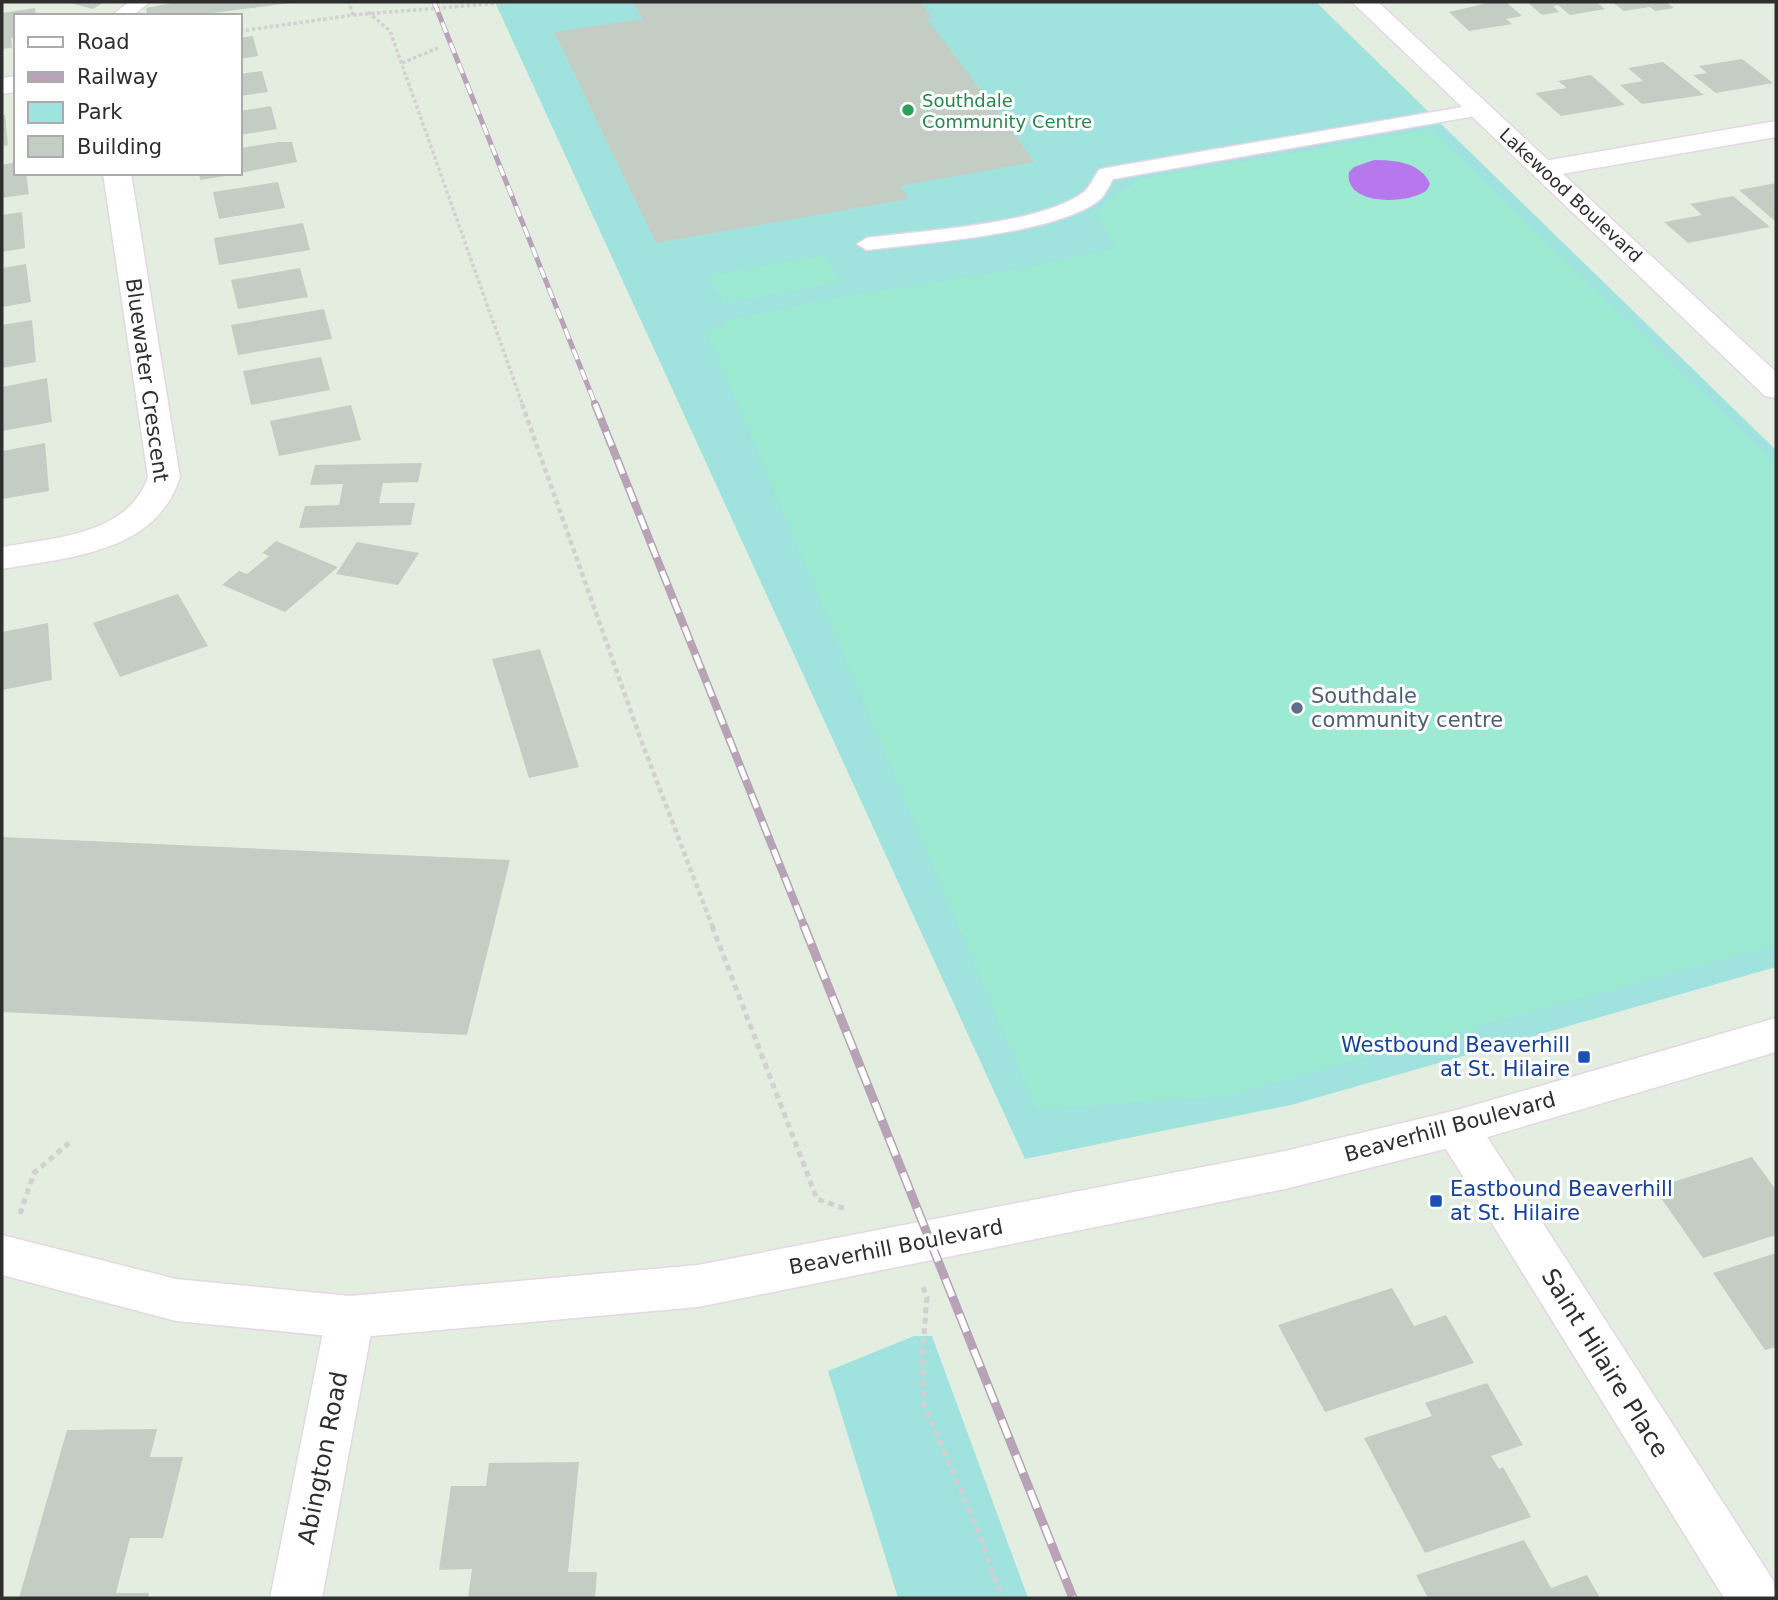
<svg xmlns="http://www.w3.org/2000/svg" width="1778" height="1600" viewBox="0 0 1778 1600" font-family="'DejaVu Sans',sans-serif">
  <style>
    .green { fill: #a0e3de }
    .pitch { fill: #9cead1 }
    .water { fill: #b678ec }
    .building { fill: #c4cdc3 }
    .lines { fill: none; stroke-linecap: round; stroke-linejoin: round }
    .lane-casing { stroke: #e5d6e4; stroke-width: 3 }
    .street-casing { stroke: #e5d6e4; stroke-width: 3 }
    .secondary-casing { stroke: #e5d6e4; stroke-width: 3 }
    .path-far2 { stroke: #d1d1d1; stroke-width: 3.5; stroke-dasharray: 3.5 2.5; stroke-linecap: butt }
    .path-far1 { stroke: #d1d1d1; stroke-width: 4.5; stroke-dasharray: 5 3.5; stroke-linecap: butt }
    .path { stroke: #d1d1d1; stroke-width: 5; stroke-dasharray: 6 4.5; stroke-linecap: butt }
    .lane { fill: #fff; fill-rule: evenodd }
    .street { fill: #fff; fill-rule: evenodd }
    .secondary { fill: #fff; fill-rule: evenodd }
    .rail-far2-casing { stroke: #b7a3b5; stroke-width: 5 }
    .rail-far1-casing { stroke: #b7a3b5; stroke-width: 8 }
    .rail-casing { stroke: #b7a3b5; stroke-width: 9 }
    .rail-far2 { stroke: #fff; stroke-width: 3.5; stroke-dasharray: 11; stroke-linecap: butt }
    .rail-far1 { stroke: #fff; stroke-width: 5; stroke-dasharray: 15; stroke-linecap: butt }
    .rail { stroke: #fff; stroke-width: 6; stroke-dasharray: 19; stroke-linecap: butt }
    .leisure-dot { fill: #2e9e5b; stroke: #fff; stroke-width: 2.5 }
    .service-dot { fill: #5c6f8a; stroke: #fff; stroke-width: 2.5 }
    .transit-dot { fill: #1a4fb4; stroke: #fff; stroke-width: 2.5 }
    .labels { text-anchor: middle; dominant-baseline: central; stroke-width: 6; stroke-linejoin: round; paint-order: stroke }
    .far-leisure-label { font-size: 18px; fill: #27864d; stroke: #fff; text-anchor: start }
    .far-street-label { font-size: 18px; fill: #2e2e2e; stroke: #fff }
    .street-label { font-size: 21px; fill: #2e2e2e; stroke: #fff }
    .service-label { font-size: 21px; fill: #4e5e75; stroke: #fff; text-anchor: start }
    .transit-label { font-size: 21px; fill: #164399; stroke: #fff; text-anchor: end }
    .near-street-label { font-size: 24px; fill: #2e2e2e; stroke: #fff }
  </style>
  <rect width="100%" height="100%" fill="#e3eee1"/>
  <!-- green -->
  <g class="green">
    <polygon points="495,2 1316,2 1776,450 1776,967 1291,1105 1025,1159"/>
    <polygon points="914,1336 932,1336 1028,1598 898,1598 828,1371"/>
  </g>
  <!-- pitch -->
  <g class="pitch">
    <polygon points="1430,130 1776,465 1776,944 1226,1096 1036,1109 706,330 724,325 730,320 840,297 1021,269 1117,248 1096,215 1107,202 1141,179"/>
    <polygon points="825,255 841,282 724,303 710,276"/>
  </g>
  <!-- water -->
  <path class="water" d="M1374,160C1394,160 1421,162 1430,184L1427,190C1409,205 1343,206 1349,172L1354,167Z"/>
  <!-- building -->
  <g class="building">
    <polygon points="66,2 104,2 93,9"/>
    <polygon points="176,2 290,2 290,3 189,16 147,16 146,8"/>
    <polygon points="633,2 920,2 933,18 927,19 1035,162 900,186 909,199 656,243 554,32 643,19"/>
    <polygon points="1492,2 1506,2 1522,16 1506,19 1512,24 1469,31 1449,12"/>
    <polygon points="1527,2 1596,2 1605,9 1570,15 1558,5 1553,6 1559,12 1542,15"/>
    <polygon points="1612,2 1666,2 1674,8 1655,11 1650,7 1624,11"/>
    <polygon points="35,8 36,16 16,16 16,37 11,38 12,48 2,49 2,13"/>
    <polygon points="253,36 258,56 240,59 240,38"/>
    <polygon points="1742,59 1773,83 1716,93 1693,75 1707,73 1699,66"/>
    <polygon points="1663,62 1704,95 1642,104 1620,85 1643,81 1628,68"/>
    <polygon points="262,71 268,92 240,96 240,74"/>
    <polygon points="1591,75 1625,105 1561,116 1535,93 1567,88 1558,81"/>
    <polygon points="271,106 277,129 240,135 240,111"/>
    <polygon points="2,115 5,115 8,145 2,146"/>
    <polygon points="279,142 292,142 297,162 240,173 240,148"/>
    <polygon points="16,162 16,173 26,173 29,194 2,198 2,165"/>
    <polygon points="199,173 231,173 231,175 200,180"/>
    <polygon points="278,182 285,208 219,219 213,192"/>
    <polygon points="1776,183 1776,222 1739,190"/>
    <polygon points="1733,196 1770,227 1688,243 1664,222 1702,215 1690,204"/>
    <polygon points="22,212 25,248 2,252 2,215"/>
    <polygon points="303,223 310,250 219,265 214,238"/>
    <polygon points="26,264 31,302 2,307 2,268"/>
    <polygon points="300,268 308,297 238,309 231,280"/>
    <polygon points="324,309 332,339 238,355 231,325"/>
    <polygon points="32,320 36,362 2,368 2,325"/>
    <polygon points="321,357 330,390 251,405 243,371"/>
    <polygon points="47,378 52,422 2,431 2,387"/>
    <polygon points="351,405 361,440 279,456 270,421"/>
    <polygon points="45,443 49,491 2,499 2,451"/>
    <polygon points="422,463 418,482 383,483 379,503 415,503 411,525 299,528 305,506 339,505 343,484 310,485 315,465"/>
    <polygon points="276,541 338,567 285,612 222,585 239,571 247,574 269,556 262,553"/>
    <polygon points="357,542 419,553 398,585 336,574"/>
    <polygon points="178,594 208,646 120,677 93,623"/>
    <polygon points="48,623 52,680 2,690 2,632"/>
    <polygon points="540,649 579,767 529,778 492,659"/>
    <polygon points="2,837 510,860 467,1035 2,1012"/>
    <polygon points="1752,1157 1776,1190 1776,1235 1703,1258 1654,1188"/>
    <polygon points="1776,1253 1776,1347 1765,1350 1713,1273"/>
    <polygon points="1392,1288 1414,1326 1446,1315 1474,1363 1325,1412 1278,1325"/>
    <polygon points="1487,1383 1523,1445 1491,1456 1499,1469 1503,1467 1531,1517 1425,1553 1364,1438 1432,1416 1425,1403"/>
    <polygon points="157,1429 150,1457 183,1457 163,1538 130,1538 116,1593 149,1593 148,1598 19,1598 67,1430"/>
    <polygon points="579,1462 568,1572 597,1572 595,1598 468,1598 472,1569 439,1570 451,1486 486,1486 489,1463"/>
    <polygon points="1524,1540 1551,1588 1587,1575 1600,1598 1428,1598 1416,1575"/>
  </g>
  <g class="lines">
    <defs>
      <g id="lane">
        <polygon points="129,2 150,2 132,16 111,16"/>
        <path d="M1480,104L1487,106L1490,110L1487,114L1113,179C1109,186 1105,196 1098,201C1055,234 923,243 867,250L857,244L867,238C922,230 1041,225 1084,192C1090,187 1094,177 1099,170L1106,168Z"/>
      </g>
      <g id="street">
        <polygon points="16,76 16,92 2,94 2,78"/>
        <polygon points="1776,121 1776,137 1544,177 1534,175 1530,169 1534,163 1544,161"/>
        <path d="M103,173H131L180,477C156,553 70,557 2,569V547C54,538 128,535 148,477Z"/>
        <polygon points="1457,1110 1473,1115 1773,1580 1776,1598 1724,1598 1441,1141 1435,1128 1441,1115"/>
        <polygon points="350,1296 367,1302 374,1317 322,1598 270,1598 326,1317 333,1302"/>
      </g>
      <g id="secondary">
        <polygon points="1352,2 1378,2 1776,372 1776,398 1765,396"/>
        <polygon points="1776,1018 1776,1052 1457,1146 1285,1189 698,1307 350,1338 176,1321 2,1275 2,1235 176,1279 350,1296 698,1265 1285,1151 1457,1110"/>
      </g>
    </defs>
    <!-- lane casing -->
    <use href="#lane" class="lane-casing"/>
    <!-- street casing -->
    <use href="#street" class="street-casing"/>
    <!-- secondary casing -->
    <use href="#secondary" class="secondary-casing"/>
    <!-- path-far2 -->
    <g class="path-far2">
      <polyline points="368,12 390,31 523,406"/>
      <polyline points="353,15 513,2"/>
      <polyline points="240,31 353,15 349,2"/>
      <polyline points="402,63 438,48"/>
    </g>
    <!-- path-far1 -->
    <polyline class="path-far1" points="522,404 641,740 713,928"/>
    <!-- path -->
    <g class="path">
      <polyline points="712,926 817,1199 846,1209"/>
      <polyline points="20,1214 34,1173 69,1143"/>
      <polyline points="923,1287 927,1297 922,1359 924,1405 975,1523 1002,1598"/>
    </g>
    <!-- lane -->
    <use href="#lane" class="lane"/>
    <!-- street -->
    <use href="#street" class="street"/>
    <!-- secondary -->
    <use href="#secondary" class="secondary"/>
    <defs>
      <polyline id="rail-far2" points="434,2 596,406"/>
      <polyline id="rail-far1" points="595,404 805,928"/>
      <polyline id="rail" points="804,926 1073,1598"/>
    </defs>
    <!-- rail-far2 casing -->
    <use href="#rail-far2" class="rail-far2-casing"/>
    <!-- rail-far1 casing -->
    <use href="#rail-far1" class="rail-far1-casing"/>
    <!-- rail casing -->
    <use href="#rail" class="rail-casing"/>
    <!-- rail-far2 -->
    <use href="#rail-far2" class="rail-far2"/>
    <!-- rail-far1 -->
    <use href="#rail-far1" class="rail-far1"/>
    <!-- rail -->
    <use href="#rail" class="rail"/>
  </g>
  <!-- markers -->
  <circle class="leisure-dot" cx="908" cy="110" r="7"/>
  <circle class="service-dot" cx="1297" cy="708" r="7"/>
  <g class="transit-dot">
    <rect x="1577" y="1050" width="14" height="14" rx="3.5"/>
    <rect x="1429" y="1194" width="14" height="14" rx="3.5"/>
  </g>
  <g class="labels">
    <!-- far-leisure labels -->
    <g class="far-leisure-label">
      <text x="922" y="100">Southdale<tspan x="922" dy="21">Community Centre</tspan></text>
    </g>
    <!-- far-street labels -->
    <g class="far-street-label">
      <text transform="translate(1571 195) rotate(43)">Lakewood Boulevard</text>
    </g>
    <!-- street labels -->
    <g class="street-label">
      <text transform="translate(147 380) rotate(82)">Bluewater Crescent</text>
      <text transform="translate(1450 1127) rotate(-15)">Beaverhill Boulevard</text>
      <text transform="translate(896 1247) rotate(-11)">Beaverhill Boulevard</text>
    </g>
    <!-- service labels -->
    <g class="service-label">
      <text x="1311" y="696">Southdale<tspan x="1311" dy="24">community centre</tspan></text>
    </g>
    <!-- transit labels -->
    <g class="transit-label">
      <text x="1570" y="1045">Westbound Beaverhill<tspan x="1570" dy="24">at St. Hilaire</tspan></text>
      <text x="1450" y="1189" text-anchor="start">Eastbound Beaverhill<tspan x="1450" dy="24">at St. Hilaire</tspan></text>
    </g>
    <!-- near-street labels -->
    <g class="near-street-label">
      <text transform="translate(1605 1363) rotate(58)">Saint Hilaire Place</text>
      <text transform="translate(323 1458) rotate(-79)">Abington Road</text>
    </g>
  </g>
  <!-- border -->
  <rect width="1778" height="1600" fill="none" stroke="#2e2e2e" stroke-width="7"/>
  <!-- legend -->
  <rect x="14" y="14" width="228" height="161" fill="#ffffff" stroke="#ababab" stroke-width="2"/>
  <rect x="28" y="37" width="35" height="10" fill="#ffffff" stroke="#ababab" stroke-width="2"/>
  <text x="77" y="49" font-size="21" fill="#2e2e2e">Road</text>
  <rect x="28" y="72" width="35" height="10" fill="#b7a3b5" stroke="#ababab" stroke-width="2"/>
  <text x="77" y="84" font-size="21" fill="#2e2e2e">Railway</text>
  <rect x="28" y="102" width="35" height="21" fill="#a0e3de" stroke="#ababab" stroke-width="2"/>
  <text x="77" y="119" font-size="21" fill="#2e2e2e">Park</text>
  <rect x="28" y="136" width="35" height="21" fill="#c4cdc3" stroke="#ababab" stroke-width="2"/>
  <text x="77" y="154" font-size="21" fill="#2e2e2e">Building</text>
</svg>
